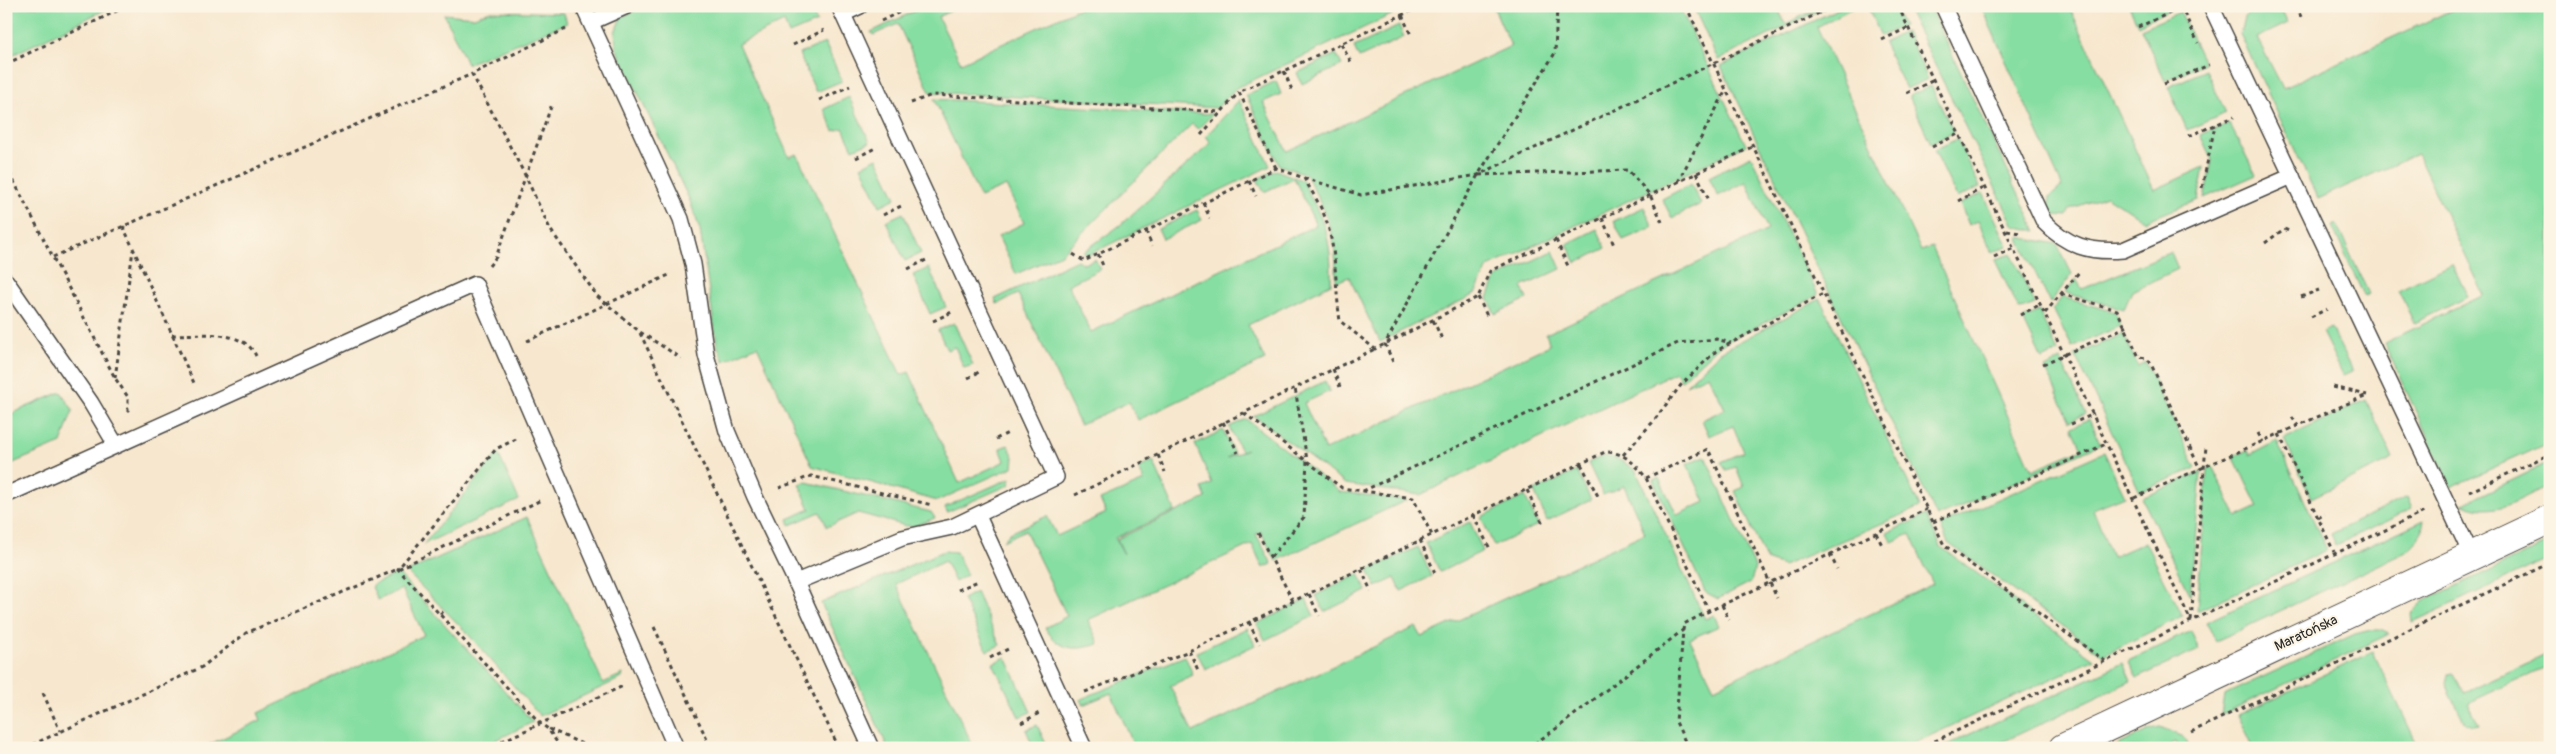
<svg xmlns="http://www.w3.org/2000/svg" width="2556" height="754" viewBox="0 0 2556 754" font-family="Pangolin,sans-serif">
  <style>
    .green { fill: #86dea2; stroke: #588466 }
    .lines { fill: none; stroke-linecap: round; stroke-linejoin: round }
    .lane-casing { stroke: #4a4743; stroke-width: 18 }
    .secondary-casing { stroke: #4a4743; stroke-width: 30 }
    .path { stroke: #4a4743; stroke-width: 3; stroke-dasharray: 4 4; stroke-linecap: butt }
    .lane { stroke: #fff; stroke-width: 15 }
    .secondary { stroke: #fff; stroke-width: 28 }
    .labels { text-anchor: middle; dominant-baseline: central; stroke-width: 4; stroke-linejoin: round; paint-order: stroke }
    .street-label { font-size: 14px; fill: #2b2b2b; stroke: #fcf5e5 }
  </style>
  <rect width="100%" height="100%" fill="#fcf5e5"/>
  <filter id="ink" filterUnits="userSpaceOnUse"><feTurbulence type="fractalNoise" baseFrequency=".02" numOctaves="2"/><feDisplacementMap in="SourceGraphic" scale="10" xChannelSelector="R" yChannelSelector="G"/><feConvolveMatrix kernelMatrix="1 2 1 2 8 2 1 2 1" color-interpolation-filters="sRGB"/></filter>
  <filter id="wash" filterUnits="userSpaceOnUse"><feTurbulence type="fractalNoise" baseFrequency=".0096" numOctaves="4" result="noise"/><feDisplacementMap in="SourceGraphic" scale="20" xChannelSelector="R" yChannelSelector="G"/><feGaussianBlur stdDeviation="1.12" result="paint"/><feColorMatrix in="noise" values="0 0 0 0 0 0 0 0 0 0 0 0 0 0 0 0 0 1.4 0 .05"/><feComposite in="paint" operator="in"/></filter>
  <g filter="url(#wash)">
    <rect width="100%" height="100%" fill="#f7e7ce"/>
    <!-- green -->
    <g class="green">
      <polygon points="6,6 113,6 6,58"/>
      <polygon points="644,6 810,6 817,22 789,34 784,22 738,44 789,157 797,154 901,375 909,372 959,483 1005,461 1000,448 1008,445 1014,457 1013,467 937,501 812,466 757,346 724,361 717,345 700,230 690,201 616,48 615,32 621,17"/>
      <polygon points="925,6 960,6 938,17 961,63 1084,6 1410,6 1236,88 1217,108 930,92 898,24 873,35 871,32"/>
      <path d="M1493,6H1679L1746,145L1488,267L1475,294L1380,342L1349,277L1336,282C1337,235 1327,216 1306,174L1279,165L1246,95L1276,81L1281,94L1263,102L1287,151L1511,46Z"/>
      <polygon points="1693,6 1777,6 1785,24 1823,6 1828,6 1718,60"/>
      <polygon points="1844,6 1856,6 1817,27 1921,251 1932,247 2032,470 2082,449 2072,427 2089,419 2100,444 1937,517 1721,66"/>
      <polygon points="1867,6 1894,6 1903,26 1881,36"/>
      <polygon points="1906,6 1929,6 2036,231 2014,226"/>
      <polygon points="1981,6 2069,6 2154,190 2204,167 2198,200 2145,221 2106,196 2070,209 2067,216 2055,215 2049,207 2050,197 2062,186"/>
      <polygon points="2129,6 2176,6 2138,25"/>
      <polygon points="2255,6 2280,6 2288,23 2257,38 2283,88 2454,9 2453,6 2550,6 2550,442 2451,487 2384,343 2484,295 2417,154 2318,199 2240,34 2244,17"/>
      <polygon points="490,11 564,13 567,23 467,64 444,14 474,17"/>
      <polygon points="2180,12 2204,63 2165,81 2141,29"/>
      <polygon points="1399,26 1404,37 1359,58 1354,47"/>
      <polygon points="1906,31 1928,79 1906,89 1884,43"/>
      <polygon points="825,43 842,81 816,92 799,54"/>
      <polygon points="1336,54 1342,65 1302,84 1297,73"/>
      <polygon points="2206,70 2226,113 2187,130 2168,87"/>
      <polygon points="1931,86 1954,132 1931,144 1909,96"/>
      <polygon points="849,97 870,142 853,149 843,128 834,131 824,109"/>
      <polygon points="934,99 1213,114 1198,129 1192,124 1061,254 1016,274 998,236 1024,223 1006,186 980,197"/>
      <polygon points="1239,100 1270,166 1088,255 1083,252 1119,226 1211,143 1206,136"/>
      <polygon points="2229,123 2256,175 2204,198 2212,160 2200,135"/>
      <polygon points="1957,139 1980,187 1957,198 1934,150"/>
      <polygon points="1751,156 1818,295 1717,347 1681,381 1676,372 1420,495 1345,484 1254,416 1325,381 1330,391 1304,403 1325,450 1550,345 1546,334 1768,230 1746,182 1718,196 1709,177"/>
      <polygon points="877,158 896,198 880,206 861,166"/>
      <path d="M1276,170L1302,180C1324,221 1332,237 1331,284L1248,325L1265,360L1138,420L1129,402L1080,425L1018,294L997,304L995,299L1077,260L1084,264L1095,259L1100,269L1068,285L1091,332L1316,225L1294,178L1264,192L1257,179Z"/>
      <polygon points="1691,184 1701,204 1672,218 1662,199"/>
      <polygon points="1983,193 2008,246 1992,253 1978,221 1969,225 1960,204"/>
      <polygon points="1644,207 1653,227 1623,240 1614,221"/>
      <polygon points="1197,210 1202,220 1163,239 1158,229"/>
      <polygon points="903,213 921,253 905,261 886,221"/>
      <polygon points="2336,224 2369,294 2364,296 2332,226"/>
      <polygon points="1597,229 1606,248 1576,263 1567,244"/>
      <polygon points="2018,237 2057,244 2072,274 2050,303"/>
      <polygon points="1553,251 1561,269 1522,287 1527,299 1495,314 1488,298 1496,278"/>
      <polygon points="2171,252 2178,269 2132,291 2124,309 2065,293 2076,279 2082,289"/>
      <polygon points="2011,253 2035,304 2019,310 1995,260"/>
      <polygon points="2452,264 2468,297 2414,323 2398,290"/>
      <polygon points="929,268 946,307 930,314 913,275"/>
      <polygon points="2062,297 2115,312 2121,326 2072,347 2053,309"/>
      <polygon points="1820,299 1920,507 1783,566 1766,560 1735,491 1744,487 1736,467 1726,470 1721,462 1744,452 1733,426 1709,436 1702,420 1725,409 1708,375 1686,385 1720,352"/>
      <polygon points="2039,311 2058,352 2042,359 2023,319"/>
      <polygon points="954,323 973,365 964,368 955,347 947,350 938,330"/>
      <polygon points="2331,328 2352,371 2343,375 2322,332"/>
      <polygon points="2123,334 2138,366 2145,362 2196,468 2140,492 2075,355"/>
      <polygon points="2061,360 2086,414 2070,421 2045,368"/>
      <polygon points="61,392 73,410 61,443 6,466 6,416"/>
      <polygon points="2366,400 2393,459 2311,498 2284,439"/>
      <path d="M1246,419L1340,492L1407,500L1276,561L1261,532L1256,534L1272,564L1263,568L1252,544L1088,620L1099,644C1075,651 1060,651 1045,628L1067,616L1025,530L1003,541L1010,533L1047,516L1057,536L1106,513L1100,500L1144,481L1139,468L1153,461L1175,511L1115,538L1124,554L1117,539L1206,498L1202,488L1212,484L1195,444L1223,430L1234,453L1227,458L1247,449L1241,451L1229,427Z"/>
      <polygon points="2277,441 2327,550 2197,611 2207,469 2212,466 2237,517 2258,507 2233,456 2248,450 2250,455"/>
      <polygon points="2104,452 2125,496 2093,509 2112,557 2145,542 2183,616 2103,655 1948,543 1940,525"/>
      <polygon points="498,453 519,500 424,544"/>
      <path d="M1603,456C1617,457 1625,462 1636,471L1705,619L1714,615L1719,626L1690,639L1714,688L1933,584L1910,534L1892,542L1887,533L1926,515L1941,547L2094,659L1904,748H1135L1111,693L1083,705L1081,699L1185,656L1193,675L1170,686L1193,732L1416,627L1422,637L1645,533L1624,486L1603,495L1588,463Z"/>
      <polygon points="1705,456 1755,567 1751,582 1718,599 1705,592 1653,480 1659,478 1677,515 1705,502 1687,464"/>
      <path d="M2550,462V485C2518,499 2497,518 2463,504Z"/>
      <polygon points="1577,471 1591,500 1547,521 1534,491"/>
      <polygon points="2201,472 2190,596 2142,498"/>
      <polygon points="1011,478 1009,485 947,512 945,507"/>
      <polygon points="806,482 931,512 935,518 915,526 906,526 858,513 827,527 820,512 790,525 788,519 810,509 799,484"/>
      <polygon points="1525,496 1538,525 1494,546 1481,517"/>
      <polygon points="2407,497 2412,509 2336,545 2331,534"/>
      <polygon points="527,517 603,683 623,674 622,678 540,716 467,633 407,572"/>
      <path d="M2424,520C2422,535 2417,542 2406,552L2216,641L2206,622Z"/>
      <polygon points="1470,522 1483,551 1440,572 1426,543"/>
      <polygon points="2550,542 2550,558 2413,622 2412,613 2422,602"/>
      <polygon points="1418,547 1432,576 1401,591 1395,578 1376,587 1368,570"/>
      <polygon points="944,551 956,552 967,575 955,582 945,561 896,584 974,748 888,748 821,603"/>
      <polygon points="398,573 533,722 480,748 202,748 261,720 258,713 424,635 402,589 378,600 372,587 374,584"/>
      <polygon points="1359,574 1367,591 1324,612 1316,595"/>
      <polygon points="976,592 1000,645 987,651 963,599"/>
      <polygon points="1306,599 1314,616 1265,640 1257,624"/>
      <polygon points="1247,628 1255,645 1205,669 1197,652"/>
      <polygon points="2371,630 2380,630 2389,634 2221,715 2224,695 2355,634"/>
      <polygon points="2191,631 2199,650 2137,678 2128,661"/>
      <polygon points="2373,652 2419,748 2254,748 2238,715"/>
      <polygon points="2550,653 2550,665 2468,703 2479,725 2472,726 2465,723 2446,684 2448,674 2452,673 2464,693"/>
      <polygon points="1006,657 1031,712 1019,717 993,663"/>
      <polygon points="2123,663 2131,681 1990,748 1940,748"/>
      <polygon points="1037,725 1048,748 1034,748 1026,730"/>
      <polygon points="2160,727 2184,737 2191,748 2179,748 2176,742 2164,748 2112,748 2151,729"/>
    </g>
  </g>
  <g filter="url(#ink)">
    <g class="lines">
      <defs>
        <g id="lane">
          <polyline points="583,6 681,219 693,264 706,355 727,431 755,497 796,582 871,748"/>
          <path d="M1943,6L2044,222C2067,246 2090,253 2123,250L2292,176"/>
          <polyline points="2211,6 2472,556"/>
          <polyline points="843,14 860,6"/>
          <polyline points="591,22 627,6"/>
          <polyline points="6,281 91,403 116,445"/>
          <polyline points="6,495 475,284 676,748"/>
          <polyline points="978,516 1084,748"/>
          <polyline points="796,582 902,538 952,527 1056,477 839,6"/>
        </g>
        <polyline id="secondary" points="2063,748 2550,519"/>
      </defs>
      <!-- lane casing -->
      <use href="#lane" class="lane-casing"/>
      <!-- secondary casing -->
      <use href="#secondary" class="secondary-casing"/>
      <!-- path -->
      <g class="path">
        <polyline points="501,6 558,9"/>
        <polyline points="1460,6 1462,11"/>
        <polyline points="1686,6 1944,545 2105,661"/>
        <polyline points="1898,6 2191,621"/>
        <polyline points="2181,6 2198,43"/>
        <polyline points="2296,6 2302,19"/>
        <polyline points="1402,15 1411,35"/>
        <polyline points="881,21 912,6"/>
        <polyline points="2138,27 2181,8"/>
        <polyline points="566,29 472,74 525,175 550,229 597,296 640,332 681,358"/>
        <polyline points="1882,40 1909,27"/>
        <polyline points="1341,44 1351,62"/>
        <polyline points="793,45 824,30"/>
        <polyline points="6,64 127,6"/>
        <polyline points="1284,71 1292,90"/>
        <polyline points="2164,84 2209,65"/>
        <polyline points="1907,93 1934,80"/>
        <polyline points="819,100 850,86"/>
        <polyline points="911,103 932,95 1221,112"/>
        <polyline points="1201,135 1239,92"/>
        <polyline points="2189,136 2234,117"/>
        <polyline points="1932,147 1960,133"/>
        <polyline points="856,158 877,147"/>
        <polyline points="6,166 115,378 128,397 128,413"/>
        <polyline points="1276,168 1239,92 1421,6"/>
        <polyline points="1696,173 1709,200"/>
        <polyline points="1479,175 1628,170 1650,195 1662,222"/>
        <polyline points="1304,178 1361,195 1478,175 1834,6"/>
        <polyline points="1249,181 1256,196"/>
        <polyline points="1678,182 1726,90"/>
        <polyline points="2202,188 2215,125"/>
        <polyline points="1958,201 1985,187"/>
        <polyline points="1203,203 1210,218"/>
        <polyline points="883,215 903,205"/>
        <polyline points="1602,218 1614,245"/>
        <polyline points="123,226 194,383"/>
        <polyline points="1146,231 1152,246"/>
        <polyline points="2007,231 2020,233"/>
        <polyline points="1556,240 1568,266"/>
        <polyline points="2265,243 2284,229 2289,231"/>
        <path d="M1073,254L1084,261L1276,168L1304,178C1311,191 1321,205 1326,220C1337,252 1335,287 1340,321L1375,349L1478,297L1490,271L1752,147"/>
        <polyline points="1098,254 1104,268"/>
        <polyline points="53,257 472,74"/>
        <polyline points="1994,257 2014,248"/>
        <polyline points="489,266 496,257 552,104"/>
        <polyline points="908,269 928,259"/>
        <polyline points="2061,294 2117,310 2139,357 2146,358 2150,362 2200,469"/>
        <polyline points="1478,297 1488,318"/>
        <polyline points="2301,297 2319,290"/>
        <polyline points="2045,313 2080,271"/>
        <polyline points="2020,315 2041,304"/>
        <polyline points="2311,317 2327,309"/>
        <polyline points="1433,320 1442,339"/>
        <polyline points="933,321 952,312"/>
        <polyline points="640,333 839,748"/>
        <path d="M172,335C198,335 243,328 256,356"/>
        <polyline points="527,341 669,275"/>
        <polyline points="1393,362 1385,344 1478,175 1555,53 1557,6"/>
        <polyline points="2043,364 2128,326"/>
        <polyline points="1333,369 1340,387"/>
        <polyline points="115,378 133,250"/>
        <polyline points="968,378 979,372"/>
        <polyline points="2333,387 2367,395"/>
        <polyline points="1244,413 1342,488 1413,498 1432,535"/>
        <polyline points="2292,417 2298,426"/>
        <polyline points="1223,422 1238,453"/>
        <polyline points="2071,424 2094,414"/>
        <polyline points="2258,433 2263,442"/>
        <polyline points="2279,434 2334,552"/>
        <polyline points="516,439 496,449 398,569 539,722 548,729 561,748"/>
        <polyline points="996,439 1008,433"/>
        <polyline points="1158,455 1165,472"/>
        <polyline points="1623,455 1652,423 1681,385 1716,351 1823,294"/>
        <polyline points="1581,464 1599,498"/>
        <polyline points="1646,478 1708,449 1777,598"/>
        <polyline points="779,488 811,476 932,505"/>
        <polyline points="1527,490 1543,524"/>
        <polyline points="1363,491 1678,343 1716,339 1731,343"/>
        <polyline points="2469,492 2550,454"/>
        <polyline points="1075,495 1375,349"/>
        <polyline points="2134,498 2367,395"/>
        <polyline points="1473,515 1490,549"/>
        <polyline points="2318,518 2325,514"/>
        <polyline points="1933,522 2108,443"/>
        <polyline points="1258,533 1293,601"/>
        <polyline points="1876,533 1883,547"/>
        <polyline points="1420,540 1436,575"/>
        <polyline points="1830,554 1837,569"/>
        <polyline points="1271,557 1304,517 1307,460 1295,388"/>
        <polyline points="1361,569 1371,591"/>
        <polyline points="958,590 978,581"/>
        <polyline points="1309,594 1319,616"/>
        <polyline points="1722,605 1729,620"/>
        <polyline points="440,614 445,610"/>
        <polyline points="2191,620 2206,446"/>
        <polyline points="1249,622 1259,644"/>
        <polyline points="654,627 711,748"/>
        <polyline points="1189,651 1199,672"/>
        <polyline points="990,658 1010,648"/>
        <path d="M1085,692L1189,651L1605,452C1624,452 1635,463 1646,478L1709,611L1927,509"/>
        <polyline points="43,693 60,731"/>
        <polyline points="1021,723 1041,712"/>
        <polyline points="549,729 591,748"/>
        <polyline points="2191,732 2550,563"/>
        <polyline points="25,748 202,667 246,633 398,569 541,500"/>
        <polyline points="487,748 623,686"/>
        <polyline points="1528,748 1560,726 1683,630"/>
        <polyline points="1688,748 1676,722 1683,630 1684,624 1709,611"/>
        <polyline points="1920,748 2424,512"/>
      </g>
      <!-- lane -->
      <use href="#lane" class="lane"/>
      <!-- secondary -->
      <use href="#secondary" class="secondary"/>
    </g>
  </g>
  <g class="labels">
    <!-- street labels -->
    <g class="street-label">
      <text transform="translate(2306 633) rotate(-25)">Maratońska</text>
    </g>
  </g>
  <!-- margin -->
  <rect width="2556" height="754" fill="none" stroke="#fcf5e5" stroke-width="25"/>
</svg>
